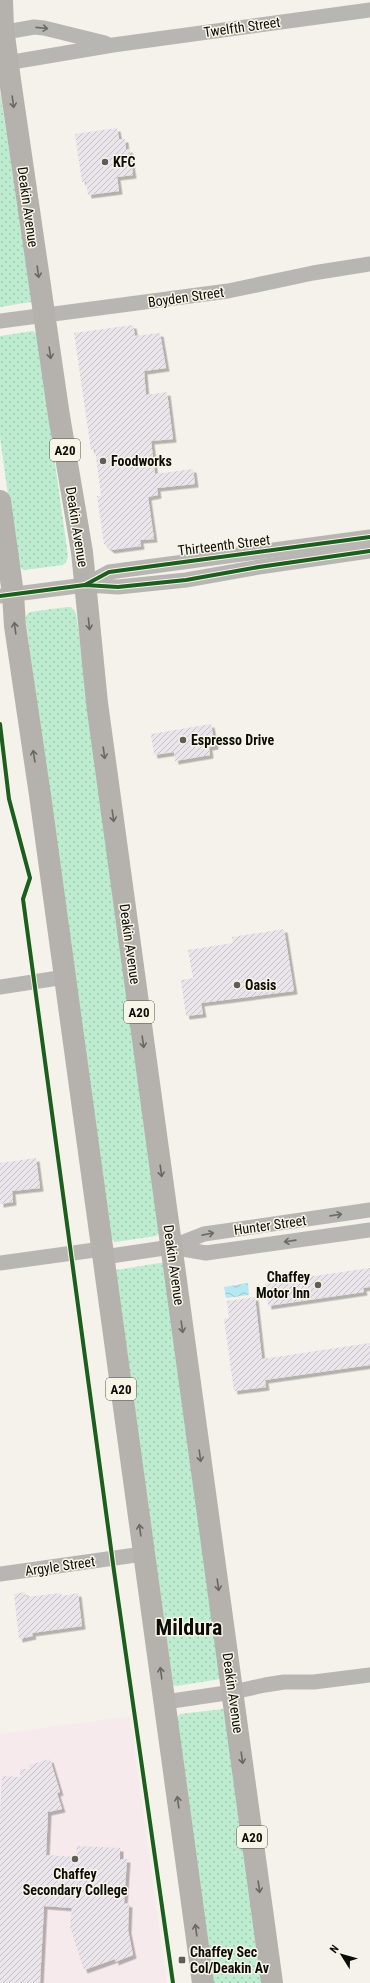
<svg xmlns="http://www.w3.org/2000/svg" width="370" height="1983" viewBox="0 0 370 1983" font-family="'Roboto Condensed',sans-serif">
  <style>
    .education { fill: #f7eaed }
    .grass { fill: url(#grass-dots) }
    .water { fill: url(#water-waves) }
    .building { fill: url(#building-hatch); filter: url(#shadow) }
    .lines { fill: none; stroke-linecap: round; stroke-linejoin: round }
    .street { stroke: #b8b6b3; stroke-width: 15 }
    .highway { stroke: #b5b2ae; stroke-width: 22 }
    .cycleway-casing { stroke: #f7f5e7; stroke-width: 6 }
    .cycleway { stroke: #1b5e20; stroke-width: 4 }
    .oneway { stroke: #6b6a66 }
    .oneway2 { stroke: #696863 }
    .poi-dot { fill: #5e5d57; stroke: #f7f5e7; stroke-width: 1.5 }
    .labels { text-anchor: middle; dominant-baseline: central; stroke-width: 3; stroke-linejoin: round; paint-order: stroke }
    .shield { fill: #f7f5e7; stroke: #53534b; stroke-width: 1 }
    .shield-label { font-size: 13px; font-weight: bold; fill: #0d0d08 }
    .street-label { font-size: 14px; fill: #0d0d08; stroke: #f7f5e7 }
    .poi-label { font-size: 14px; font-weight: bold; fill: #0d0d08; stroke: #f7f5e7; text-anchor: start }
    .town-label { font-size: 22px; font-weight: bold; fill: #0d0d08; stroke: #f7f5e7 }
  </style>
  <defs>
    <pattern id="grass-dots" width="8" height="8" patternUnits="userSpaceOnUse"><rect width="8" height="8" fill="#beecd0"/><path d="M2 2h.1M6 6h.1" fill="none" stroke="#a2c9b1" stroke-width="1.8" stroke-linecap="round"/></pattern>
    <pattern id="water-waves" width="16" height="10" patternUnits="userSpaceOnUse"><rect width="16" height="10" fill="#b6e8f4"/><path d="M0 5q4-4 8 0t8 0" fill="none" stroke="#9bc6d0"/></pattern>
    <pattern id="building-hatch" width="6" height="6" patternUnits="userSpaceOnUse"><rect width="6" height="6" fill="#eae4eb"/><path d="M-1 1l2-2M0 6l6-6M5 7l2-2" fill="none" stroke="#c8c2c8"/></pattern>
    <filter id="shadow"><feDropShadow dx="3.5" dy="3.5" stdDeviation="0" flood-color="#0004"/></filter>
  </defs>
  <rect width="100%" height="100%" fill="#f4f2ea"/>
  <!-- education -->
  <polygon class="education" points="130,1716 167,1983 0,1983 0,1734"/>
  <!-- grass -->
  <g class="grass">
    <polygon points="0,91 32,300 31,302 0,307"/>
    <polygon points="33,331 37,334 68,556 66,562 63,565 24,570 19,567 17,561 0,437 0,336"/>
    <polygon points="67,607 71,607 76,613 161,1230 156,1236 115,1242 110,1238 26,622 26,616 30,612"/>
    <polygon points="160,1263 163,1263 220,1679 177,1686 173,1685 116,1270"/>
    <polygon points="223,1709 225,1710 264,1983 212,1983 177,1718 180,1714"/>
  </g>
  <!-- water -->
  <polygon class="water" points="248,1283 249,1295 226,1298 224,1287"/>
  <!-- building -->
  <g class="building">
    <polygon points="117,128 119,139 125,139 126,150 129,149 133,175 117,177 119,191 88,195 86,181 82,182 75,134"/>
    <polygon points="133,325 135,336 160,333 166,368 144,371 146,395 167,392 173,439 151,441 155,474 193,469 195,484 157,488 158,495 148,497 154,539 140,540 141,546 111,550 104,544 97,496 101,496 95,449 91,450 74,333"/>
    <polygon points="211,724 215,746 209,747 210,755 175,761 174,752 154,755 151,734"/>
    <polygon points="284,929 294,991 201,1003 203,1014 186,1016 181,980 193,978 188,950 233,943 232,937"/>
    <polygon points="36,1158 40,1188 12,1191 13,1202 0,1204 0,1163"/>
    <polygon points="370,1268 370,1287 363,1288 364,1292 268,1306 265,1283"/>
    <polygon points="255,1297 262,1359 370,1343 370,1365 265,1380 266,1387 234,1391 224,1319 229,1318 227,1301"/>
    <polygon points="25,1592 26,1597 61,1593 62,1596 78,1593 82,1626 32,1633 33,1636 19,1639 14,1594"/>
    <polygon points="50,1759 60,1792 57,1793 62,1809 48,1812 46,1855 76,1857 77,1846 120,1848 120,1859 127,1859 124,1903 129,1904 128,1930 133,1955 115,1962 115,1959 84,1970 70,1927 72,1908 44,1906 40,1983 0,1983 0,1814 2,1776 20,1777 20,1769 29,1769 29,1765"/>
  </g>
  <g class="lines">
    <!-- street -->
    <g class="street">
      <polyline points="0,33 34,27 44,28 105,43"/>
      <polyline points="0,64 113,45 370,10"/>
      <polyline points="0,321 228,291 313,273 370,264"/>
      <polyline points="85,585 109,572 370,537"/>
      <polyline points="0,596 85,585 118,587 186,580 259,567 370,551"/>
      <polyline points="0,987 65,977"/>
      <polyline points="171,1247 206,1253 370,1230"/>
      <polyline points="104,1257 171,1247 204,1234 370,1210"/>
      <polyline points="0,1263 102,1249"/>
      <polyline points="0,1574 143,1554"/>
      <polyline points="165,1702 233,1692 265,1685 284,1682 314,1682 370,1675"/>
    </g>
    <!-- highway -->
    <g class="highway">
      <polyline points="2,0 3,28 10,80 59,416 82,552 97,703 272,1983"/>
      <polyline points="0,501 13,594 15,626 40,795 203,1983"/>
    </g>
    <defs>
      <g id="cycleway">
        <polyline points="85,585 109,572 370,537"/>
        <polyline points="0,596 85,585 118,587 186,580 259,567 370,551"/>
        <polyline points="0,724 9,799 30,878 23,899 114,1571 173,1983"/>
      </g>
    </defs>
    <!-- cycleway casing -->
    <use href="#cycleway" class="cycleway-casing"/>
    <!-- cycleway -->
    <use href="#cycleway" class="cycleway"/>
  </g>
  <!-- one-way arrows -->
  <defs><path id="oneway-shaft" d="M-6 0H5M1.5-3L5.5 0L1.5 3" fill="none" stroke-width="1.6" stroke-linecap="round" stroke-linejoin="round"/></defs>
  <g class="oneway">
    <use href="#oneway-shaft" transform="translate(42 28) rotate(6)"/>
    <use href="#oneway-shaft" transform="translate(336 1215) rotate(-8)"/>
    <use href="#oneway-shaft" transform="translate(208 1234) rotate(-11)"/>
    <use href="#oneway-shaft" transform="translate(290 1241) rotate(172)"/>
  </g>
  <g class="oneway2">
    <use href="#oneway-shaft" transform="translate(13 102) rotate(82)"/>
    <use href="#oneway-shaft" transform="translate(38 272) rotate(82)"/>
    <use href="#oneway-shaft" transform="translate(50 353) rotate(82)"/>
    <use href="#oneway-shaft" transform="translate(89 624) rotate(84)"/>
    <use href="#oneway-shaft" transform="translate(15 628) rotate(-98)"/>
    <use href="#oneway-shaft" transform="translate(104 753) rotate(82)"/>
    <use href="#oneway-shaft" transform="translate(34 756) rotate(-99)"/>
    <use href="#oneway-shaft" transform="translate(113 816) rotate(82)"/>
    <use href="#oneway-shaft" transform="translate(143 1042) rotate(82)"/>
    <use href="#oneway-shaft" transform="translate(161 1171) rotate(82)"/>
    <use href="#oneway-shaft" transform="translate(182 1327) rotate(82)"/>
    <use href="#oneway-shaft" transform="translate(200 1456) rotate(82)"/>
    <use href="#oneway-shaft" transform="translate(140 1530) rotate(-98)"/>
    <use href="#oneway-shaft" transform="translate(218 1585) rotate(82)"/>
    <use href="#oneway-shaft" transform="translate(161 1673) rotate(-98)"/>
    <use href="#oneway-shaft" transform="translate(242 1758) rotate(82)"/>
    <use href="#oneway-shaft" transform="translate(178 1802) rotate(-98)"/>
    <use href="#oneway-shaft" transform="translate(259 1887) rotate(82)"/>
    <use href="#oneway-shaft" transform="translate(196 1930) rotate(-98)"/>
  </g>
  <!-- markers -->
  <g class="poi-dot">
    <circle cx="105" cy="162" r="4"/>
    <circle cx="103" cy="461" r="4"/>
    <circle cx="183" cy="740" r="4"/>
    <circle cx="237" cy="985" r="4"/>
    <circle cx="318" cy="1285" r="4"/>
    <circle cx="75" cy="1859" r="4"/>
    <rect x="178" y="1956" width="8" height="8" rx="2"/>
  </g>
  <g class="labels">
    <!-- shield labels -->
    <g class="shield">
      <rect x="50" y="439" width="30" height="22" rx="3"/>
      <rect x="124" y="1001" width="30" height="22" rx="3"/>
      <rect x="106" y="1378" width="30" height="22" rx="3"/>
      <rect x="237" y="1826" width="30" height="22" rx="3"/>
    </g>
    <g class="shield-label">
      <text x="65" y="450">A20</text>
      <text x="139" y="1012">A20</text>
      <text x="121" y="1389">A20</text>
      <text x="252" y="1837">A20</text>
    </g>
    <!-- street labels -->
    <g class="street-label">
      <text transform="translate(242 27) rotate(-8)">Twelfth Street</text>
      <text transform="translate(28 207) rotate(82)">Deakin Avenue</text>
      <text transform="translate(186 297) rotate(-8)">Boyden Street</text>
      <text transform="translate(77 527) rotate(81)">Deakin Avenue</text>
      <text transform="translate(224 545) rotate(-7)">Thirteenth Street</text>
      <text transform="translate(130 944) rotate(82)">Deakin Avenue</text>
      <text transform="translate(270 1225) rotate(-8)">Hunter Street</text>
      <text transform="translate(174 1265) rotate(82)">Deakin Avenue</text>
      <text transform="translate(60 1566) rotate(-8)">Argyle Street</text>
      <text transform="translate(233 1693) rotate(82)">Deakin Avenue</text>
    </g>
    <!-- poi labels -->
    <g class="poi-label">
      <text x="113" y="162">KFC</text>
      <text x="111" y="461">Foodworks</text>
      <text x="191" y="740">Espresso Drive</text>
      <text x="245" y="985">Oasis</text>
      <text x="310" y="1277" text-anchor="end">Chaffey<tspan x="310" dy="16">Motor Inn</tspan></text>
      <text x="75" y="1874" text-anchor="middle">Chaffey<tspan x="75" dy="16">Secondary College</tspan></text>
      <text x="190" y="1952">Chaffey Sec<tspan x="190" dy="16">Col/Deakin Av</tspan></text>
    </g>
    <!-- town labels -->
    <g class="town-label">
      <text x="189" y="1627">Mildura</text>
    </g>
  </g>
  <!-- north arrow -->
  <g transform="translate(342 1955) rotate(307)" stroke="#f7f5e7" stroke-width="3" paint-order="stroke">
  <path d="M0-3L7 15L0 10L-7 15Z" fill="#0d0d08"/>
  <text y="-6" font-size="11" font-weight="bold" text-anchor="middle" fill="#0d0d08">N</text>
  </g>
</svg>
